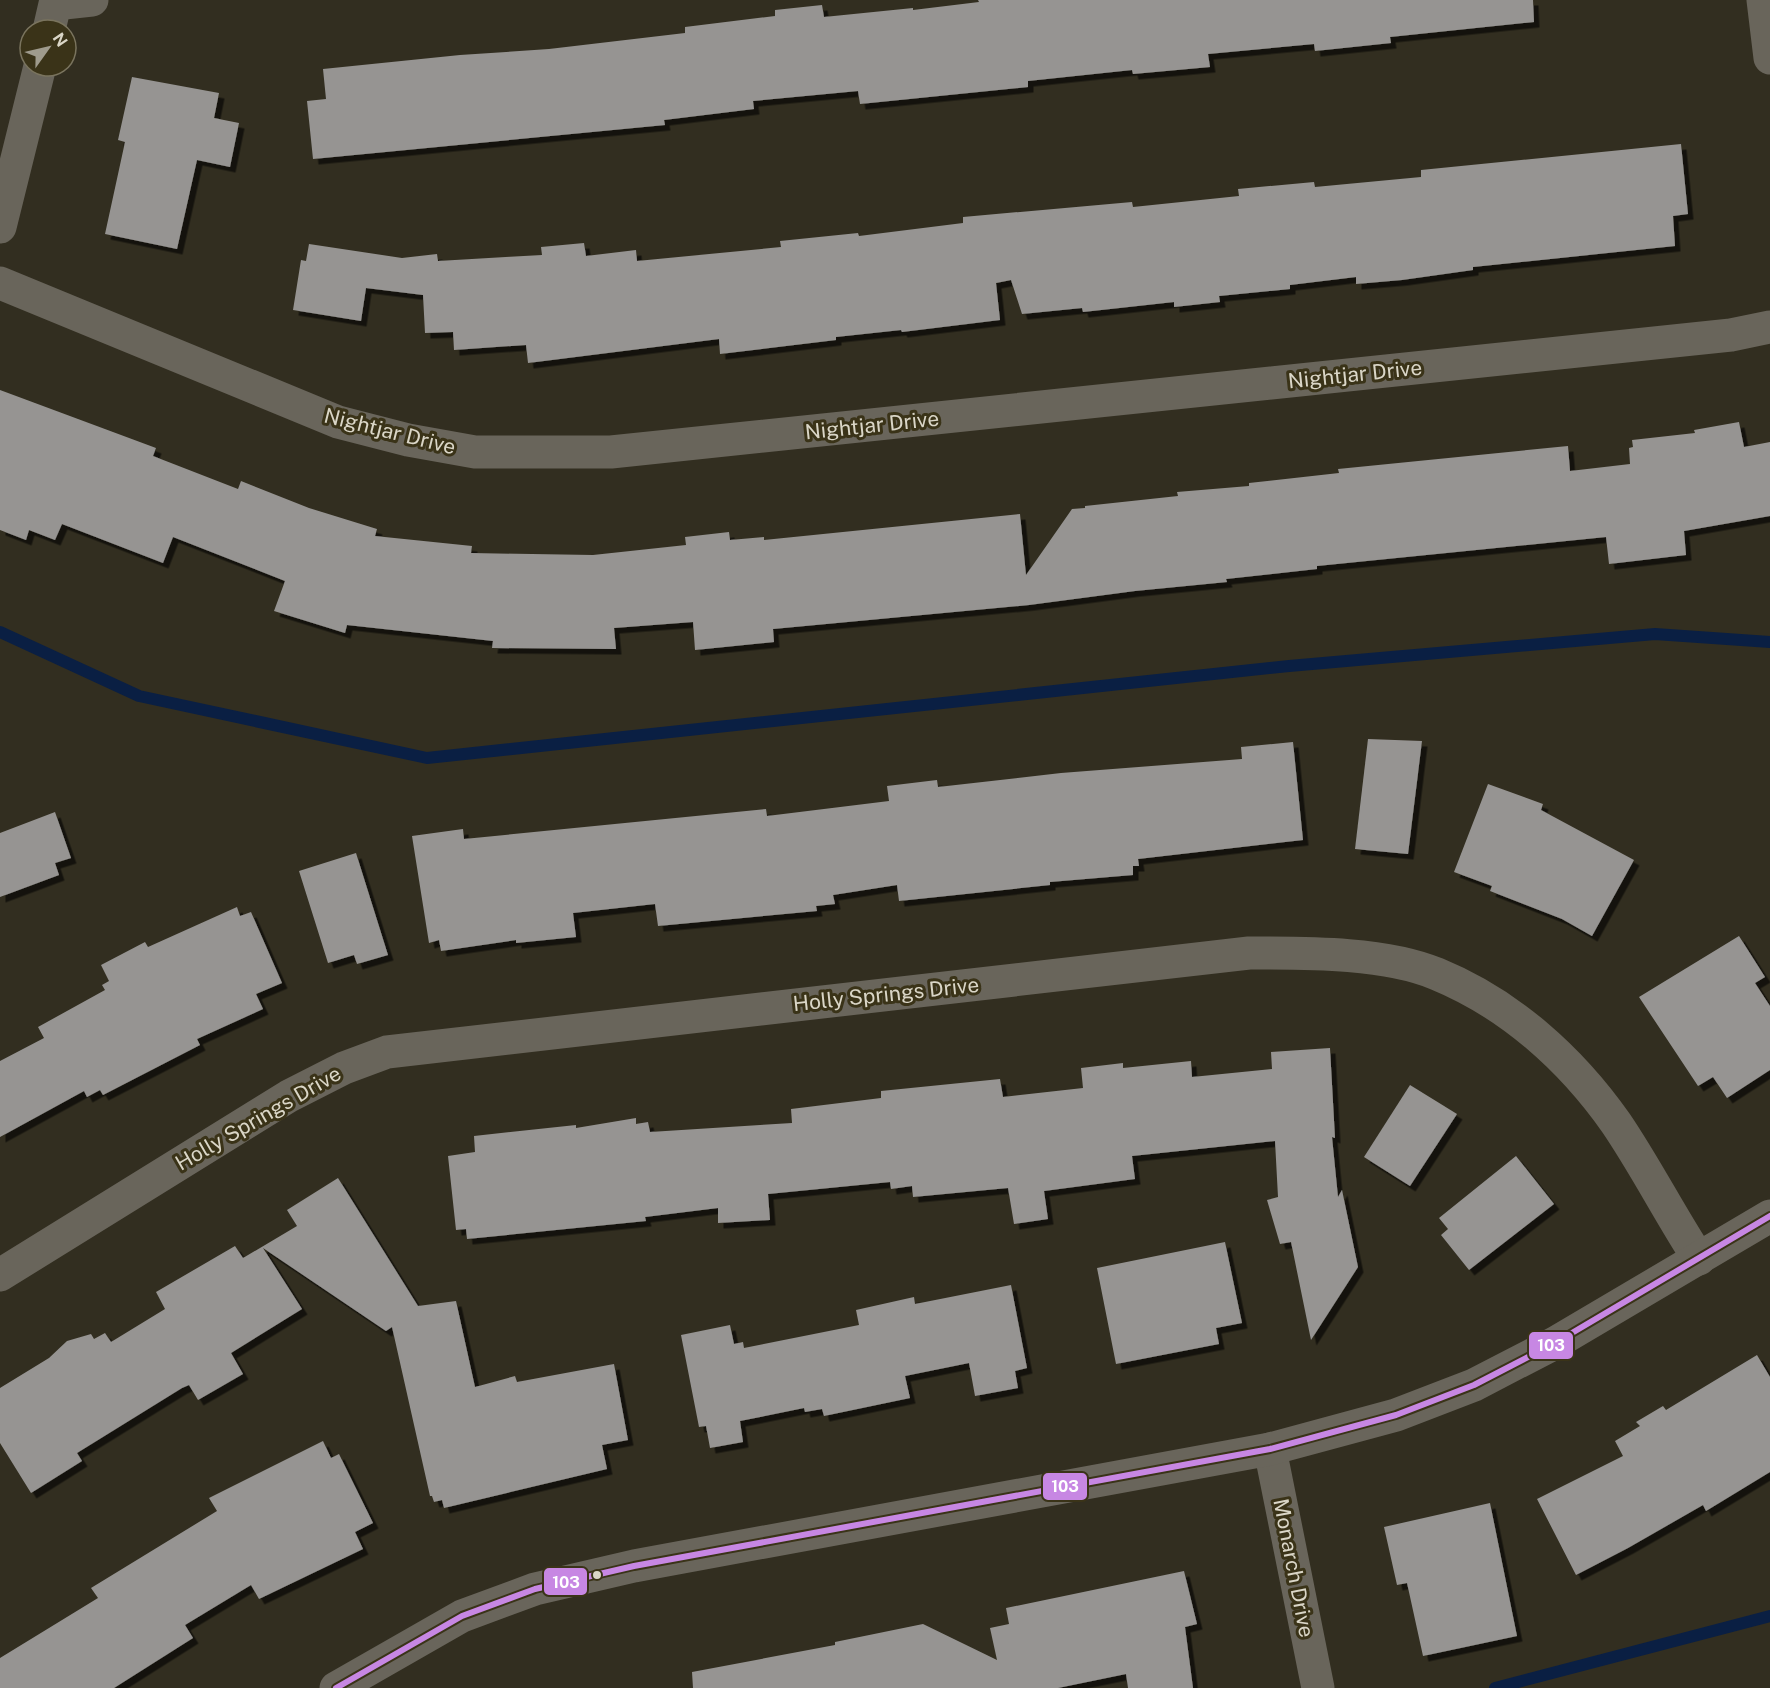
<svg xmlns="http://www.w3.org/2000/svg" width="1770" height="1688" viewBox="0 0 1770 1688" font-family="'Public Sans',sans-serif">
  <style>
    .lines { fill: none; stroke-linecap: round; stroke-linejoin: round }
    .stream { stroke: #0a1f43; stroke-width: 12 }
    .building { fill: #969492; filter: url(#shadow) }
    .minor { stroke: #69655b; stroke-width: 33 }
    .bus-1-casing { stroke: #3a3318; stroke-width: 10 }
    .bus-1 { stroke: #c787e3; stroke-width: 6 }
    .bus-dot { fill: #dad6c7; stroke: #3a3318; stroke-width: 2 }
    .labels { text-anchor: middle; dominant-baseline: central; stroke-width: 6; stroke-linejoin: round; paint-order: stroke }
    .street-label { font-size: 21px; fill: #dad6c7; stroke: #3a3318 }
    .line-badge { stroke: #3a3318; stroke-width: 2 }
    .badge-label { font-size: 16px; text-anchor: middle; font-weight: bold; fill: #fff }
  </style>
  <defs>
    <filter id="shadow"><feDropShadow dx="5.5" dy="5.5" stdDeviation="0" flood-color="#0009"/></filter>
  </defs>
  <rect width="100%" height="100%" fill="#322e20"/>
  <g class="lines">
    <!-- stream -->
    <g class="stream">
      <polyline points="0,632 139,696 427,758 1289,666 1655,634 1770,642"/>
      <polyline points="1495,1688 1770,1616"/>
    </g>
  </g>
  <!-- building -->
  <g class="building">
    <polygon points="978,0 1533,0 1534,22 1390,37 1391,43 1315,51 1314,44 1208,54 1210,67 1133,74 1132,70 1028,81 1028,87 860,104 858,91 753,101 754,109 664,120 665,125 313,159 307,101 326,99 323,69 460,55 549,49 685,33 685,27 775,16 775,10 822,5 824,17 913,8 913,10 979,2"/>
    <polygon points="132,77 219,93 214,118 239,123 230,167 197,160 177,249 105,234 125,142 118,140"/>
    <polygon points="1681,144 1688,214 1673,216 1675,246 1473,267 1473,270 1402,280 1356,284 1356,277 1290,285 1290,289 1219,296 1220,302 1174,307 1174,302 1083,312 1082,308 1022,314 1011,280 996,283 1000,320 902,332 901,330 836,337 836,340 720,354 719,339 528,363 526,345 454,350 453,332 425,333 423,295 366,288 361,321 293,310 301,260 306,261 309,244 402,258 437,254 438,261 542,255 541,247 584,243 586,256 636,250 637,261 781,247 780,241 858,233 859,236 963,223 963,217 1132,202 1133,207 1239,196 1238,189 1314,182 1315,187 1421,177 1421,170"/>
    <polygon points="0,390 156,448 153,456 238,489 241,481 309,508 377,529 375,536 472,546 471,553 593,555 686,545 685,537 729,532 730,540 764,537 764,540 1020,514 1026,575 1072,509 1085,508 1085,506 1178,496 1177,492 1249,486 1249,483 1339,473 1338,469 1568,446 1570,471 1630,464 1629,448 1633,447 1632,440 1695,433 1694,430 1739,422 1744,447 1770,442 1770,516 1684,531 1686,555 1609,564 1606,537 1317,566 1317,569 1226,579 1227,582 1135,591 1029,605 773,629 774,642 695,650 693,622 614,628 616,649 492,648 493,641 347,625 345,633 274,611 285,581 173,537 163,563 62,524 55,540 29,530 26,540 0,530"/>
    <polygon points="1368,739 1422,741 1408,854 1355,849"/>
    <polygon points="1293,742 1303,840 1138,859 1139,866 1133,866 1133,875 1050,882 1050,885 899,901 897,885 833,895 835,904 816,906 817,911 658,926 655,904 573,913 576,937 516,943 516,940 441,951 439,940 429,943 412,836 463,829 464,839 766,809 767,816 889,801 887,786 937,780 938,787 1061,773 1242,759 1241,747"/>
    <polygon points="1488,784 1543,804 1541,810 1634,860 1592,936 1562,919 1490,891 1492,886 1454,872"/>
    <polygon points="55,812 71,858 55,863 59,875 0,897 0,833"/>
    <polygon points="356,853 388,955 357,964 354,955 328,963 299,871"/>
    <polygon points="237,907 240,916 251,912 282,983 256,994 263,1009 197,1039 200,1045 103,1095 100,1090 87,1097 84,1091 0,1137 0,1061 44,1038 38,1027 105,990 102,985 109,981 101,965 145,942 148,947"/>
    <polygon points="1739,936 1765,977 1755,983 1770,1006 1770,1070 1727,1098 1713,1077 1698,1086 1639,997"/>
    <polygon points="1330,1048 1335,1138 1332,1137 1338,1197 1342,1190 1358,1267 1311,1340 1291,1242 1280,1244 1267,1200 1278,1197 1275,1141 1132,1156 1135,1179 1044,1191 1048,1219 1014,1224 1008,1188 913,1197 912,1186 891,1189 890,1182 768,1194 770,1220 718,1223 718,1208 645,1217 646,1221 467,1239 466,1229 456,1230 448,1156 475,1152 474,1136 576,1125 576,1128 636,1118 636,1124 648,1122 650,1132 792,1123 791,1109 881,1098 881,1091 1000,1079 1003,1097 1083,1088 1081,1068 1123,1063 1123,1068 1191,1061 1192,1077 1272,1069 1271,1052"/>
    <polygon points="1410,1085 1457,1114 1410,1186 1364,1157"/>
    <polygon points="1516,1156 1554,1204 1469,1270 1441,1235 1448,1229 1439,1218"/>
    <polygon points="338,1178 418,1306 456,1301 475,1387 515,1376 517,1382 614,1364 628,1440 602,1445 607,1469 444,1508 442,1500 434,1502 432,1496 430,1496 392,1327 386,1331 263,1248 302,1309 231,1353 243,1374 198,1400 189,1385 182,1388 77,1453 82,1461 31,1493 0,1443 0,1388 49,1358 67,1341 91,1334 94,1339 105,1333 111,1342 165,1309 156,1292 235,1246 243,1258 297,1226 287,1210"/>
    <polygon points="1225,1242 1242,1323 1216,1328 1219,1344 1116,1364 1097,1268"/>
    <polygon points="1011,1285 1027,1368 1015,1371 1018,1388 975,1396 969,1363 905,1376 910,1398 824,1416 822,1409 805,1412 804,1408 740,1421 743,1442 710,1448 706,1426 699,1427 681,1335 730,1325 734,1344 743,1342 744,1348 859,1325 856,1310 914,1297 915,1304"/>
    <polygon points="1757,1355 1770,1377 1770,1472 1706,1511 1703,1505 1628,1548 1576,1575 1537,1499 1623,1456 1615,1441 1640,1426 1636,1422 1663,1406 1666,1410"/>
    <polygon points="323,1441 331,1458 339,1454 373,1523 355,1532 363,1549 259,1599 251,1585 185,1625 193,1638 114,1688 0,1688 0,1658 98,1598 91,1588 217,1511 209,1498"/>
    <polygon points="1490,1503 1517,1636 1423,1656 1407,1583 1397,1585 1384,1527"/>
    <polygon points="1184,1571 1197,1624 1185,1627 1193,1688 1128,1688 1126,1674 1058,1688 693,1688 692,1672 835,1645 835,1642 923,1624 997,1660 990,1628 1009,1624 1006,1608"/>
  </g>
  <g class="lines">
    <!-- minor -->
    <g class="minor">
      <polyline points="1763,0 1770,58"/>
      <polyline points="49,30 55,4 92,0"/>
      <polyline points="0,227 40,66"/>
      <polyline points="0,283 338,422 408,440 475,452 611,452 1731,335 1770,327"/>
      <path d="M0,1275L289,1096L344,1068L387,1052L1249,953C1305,953 1385,952 1437,974C1510,1004 1571,1059 1616,1123C1646,1167 1670,1215 1699,1259"/>
      <polyline points="1270,1449 1318,1688"/>
      <polyline points="336,1688 462,1616 535,1589 634,1566 1270,1449 1396,1415 1474,1385 1555,1343 1770,1216"/>
    </g>
    <defs>
      <polyline id="bus-1" points="336,1688 462,1616 535,1589 634,1566 1270,1449 1396,1415 1474,1385 1555,1343 1770,1216"/>
    </defs>
    <!-- bus-1 casing -->
    <use href="#bus-1" class="bus-1-casing"/>
    <!-- bus-1 -->
    <use href="#bus-1" class="bus-1"/>
  </g>
  <!-- markers -->
  <circle class="bus-dot" cx="597" cy="1575" r="5"/>
  <g class="labels">
    <!-- street labels -->
    <g class="street-label">
      <text transform="translate(1355 374) rotate(-6)">Nightjar Drive</text>
      <text transform="translate(872 425) rotate(-6)">Nightjar Drive</text>
      <text transform="translate(390 431) rotate(14)">Nightjar Drive</text>
      <text transform="translate(886 994) rotate(-6)">Holly Springs Drive</text>
      <text transform="translate(258 1118) rotate(-30)">Holly Springs Drive</text>
      <text transform="translate(1294 1568) rotate(79)">Monarch Drive</text>
    </g>
  </g>
  <g class="line-badge">
    <rect x="1528" y="1331" width="46" height="29" rx="6" fill="#c787e3"/>
    <rect x="1042" y="1472" width="46" height="29" rx="6" fill="#c787e3"/>
    <rect x="543" y="1567" width="45" height="29" rx="6" fill="#c787e3"/>
  </g>
  <g class="badge-label">
    <text x="1551" y="1351">103</text>
    <text x="1065" y="1492">103</text>
    <text x="566" y="1588">103</text>
  </g>
  <!-- north arrow -->
  <g transform="translate(48 48) rotate(56)"><circle r="28" fill="#3a3318" stroke="#7a745e" stroke-width="1.5"/>
  <path d="M0-4.5L10 22L0 15L-10 22Z" fill="#9f9b8d"/>
  <text y="-9" font-size="16" font-weight="bold" text-anchor="middle" fill="#dad6c7">N</text>
  </g>
</svg>
